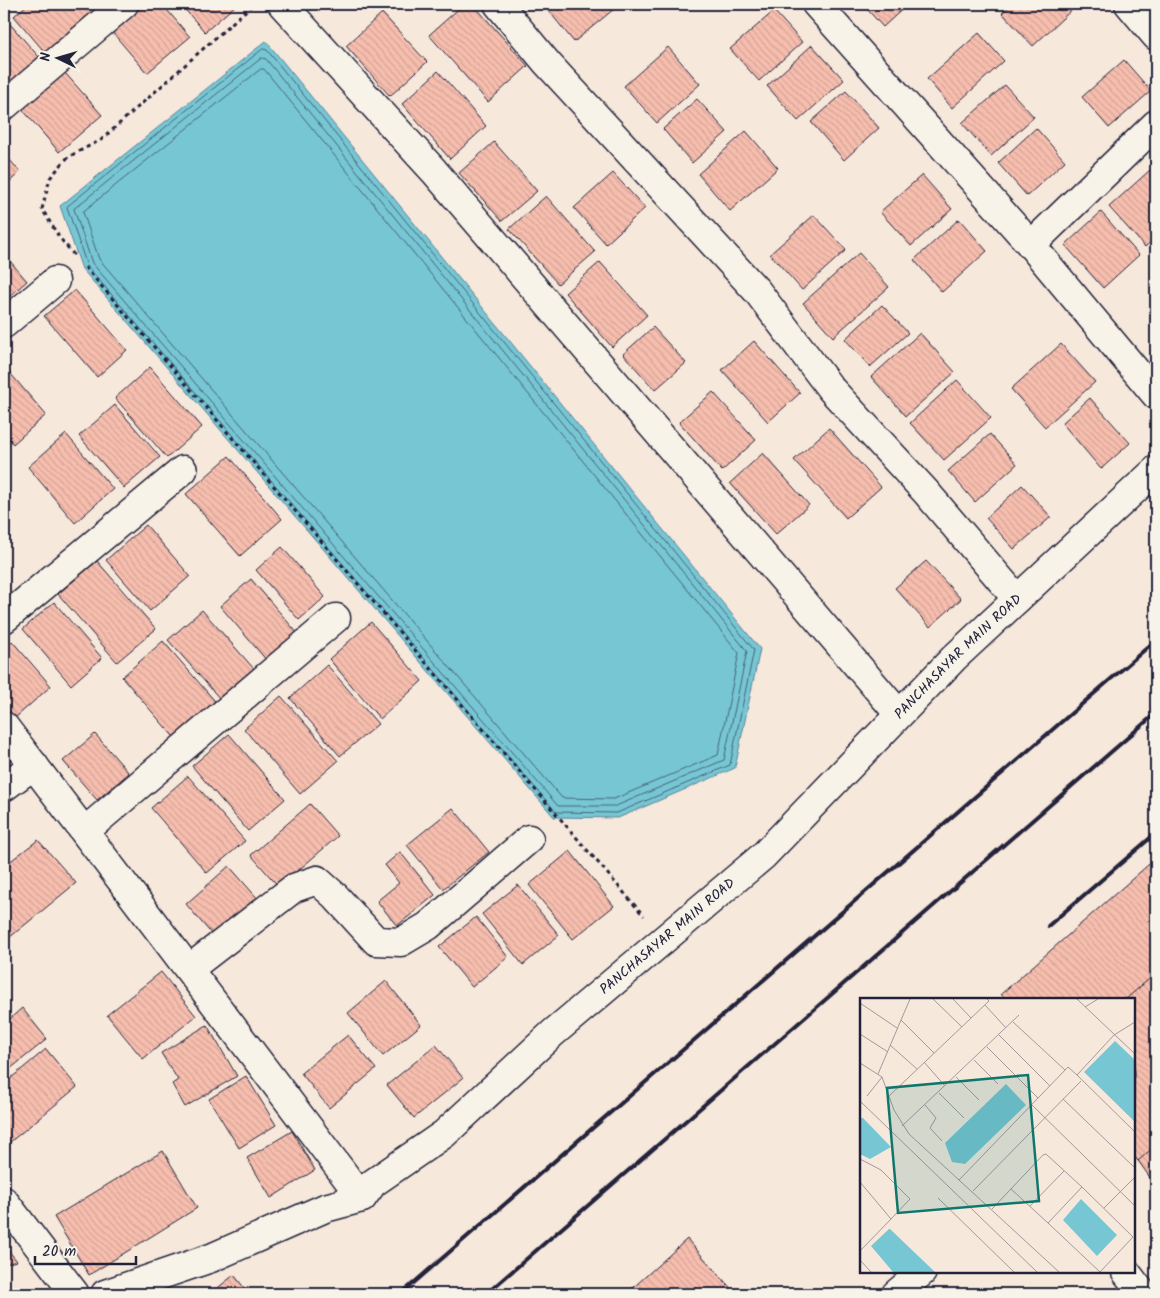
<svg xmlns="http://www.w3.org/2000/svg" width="1160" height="1298" viewBox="0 0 1160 1298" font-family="Kalam,sans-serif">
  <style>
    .water { fill: #77c6d4; stroke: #558497 }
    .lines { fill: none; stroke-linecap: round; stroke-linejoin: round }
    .shore { stroke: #446478; stroke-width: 1 }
    .building { fill: url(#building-back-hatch); stroke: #22223b }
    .street-casing { stroke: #22223b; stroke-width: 31 }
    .path { stroke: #22223b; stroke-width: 3; stroke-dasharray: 4 4; stroke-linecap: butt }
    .street { stroke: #f7f3e8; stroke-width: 28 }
    .rail { stroke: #22223b; stroke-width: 4 }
    .labels { text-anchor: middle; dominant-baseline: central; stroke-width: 4.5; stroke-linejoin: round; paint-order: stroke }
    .street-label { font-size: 14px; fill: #22223b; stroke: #f7f3e8 }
    .inset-road { fill: none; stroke: #a2999c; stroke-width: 1 }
    .view { fill: #0f766e; fill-opacity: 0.15; stroke: #0f766e; stroke-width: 2.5 }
    .inset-edge { fill: none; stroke: #22223b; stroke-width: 2.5 }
  </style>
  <defs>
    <pattern id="building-back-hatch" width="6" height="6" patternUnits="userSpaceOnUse" patternTransform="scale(1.25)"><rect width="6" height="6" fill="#f7beae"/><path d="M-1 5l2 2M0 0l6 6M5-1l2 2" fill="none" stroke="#d3a397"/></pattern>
  </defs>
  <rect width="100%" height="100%" fill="#f7e8dc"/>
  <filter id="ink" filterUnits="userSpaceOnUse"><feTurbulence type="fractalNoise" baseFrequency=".02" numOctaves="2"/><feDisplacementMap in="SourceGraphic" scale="10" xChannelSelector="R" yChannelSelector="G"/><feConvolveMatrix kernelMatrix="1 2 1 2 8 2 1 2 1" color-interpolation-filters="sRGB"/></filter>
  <g filter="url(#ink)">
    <!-- water -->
    <polygon class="water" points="266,41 760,649 735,768 618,818 554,817 82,269 60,206"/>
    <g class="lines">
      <!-- shore -->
      <g class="shore">
        <polygon points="263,49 267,50 754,650 730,765 617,813 556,812 87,266 67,207"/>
        <polygon points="262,58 266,59 747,651 724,760 616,806 558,806 92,263 74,209"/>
        <polygon points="261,69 264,69 739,653 718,755 614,799 562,798 99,259 83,212"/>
      </g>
    </g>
    <!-- building -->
    <g class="building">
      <polygon points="28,4 111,4 49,57 14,16"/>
      <polygon points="145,4 162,4 190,37 147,73 112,32"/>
      <polygon points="180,4 237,4 205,32"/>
      <polygon points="464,4 473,4 528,66 488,102 429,35"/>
      <polygon points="556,4 620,4 574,42 548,10"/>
      <polygon points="872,4 908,4 883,27 867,9"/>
      <polygon points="1012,4 1078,4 1033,46 1002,13"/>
      <polygon points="774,11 802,42 759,81 730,49"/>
      <polygon points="382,13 427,62 390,96 346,46"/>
      <polygon points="10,24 46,65 11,96 4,88 4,29"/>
      <polygon points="979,33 1004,61 952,108 927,79"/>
      <polygon points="812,45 844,80 798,121 767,86"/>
      <polygon points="668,47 700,84 657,123 624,86"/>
      <polygon points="1124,60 1151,91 1109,128 1082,97"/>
      <polygon points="58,65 102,115 59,152 16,102"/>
      <polygon points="438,71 486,126 450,159 402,104"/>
      <polygon points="1005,85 1034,117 991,156 962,123"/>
      <polygon points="846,91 879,128 844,160 811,122"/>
      <polygon points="697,99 727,132 692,163 663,129"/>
      <polygon points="1036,128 1065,161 1027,196 998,163"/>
      <polygon points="746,131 778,168 730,211 698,174"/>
      <polygon points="494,142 537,191 502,221 459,173"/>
      <polygon points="4,153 20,172 4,187"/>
      <polygon points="1150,170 1156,178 1156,237 1145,247 1109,207"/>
      <polygon points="613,173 645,208 606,244 574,208"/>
      <polygon points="922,175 952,209 911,246 880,212"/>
      <polygon points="546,196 595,252 558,284 509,229"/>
      <polygon points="1101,212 1139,255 1103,288 1065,245"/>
      <polygon points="814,215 846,250 802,290 770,254"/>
      <polygon points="959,219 987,251 942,292 914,260"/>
      <polygon points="859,253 889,287 833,337 803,303"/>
      <polygon points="4,254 27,281 4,301"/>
      <polygon points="600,262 647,315 612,347 565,293"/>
      <polygon points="75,290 127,350 97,377 44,316"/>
      <polygon points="882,305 908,333 870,367 845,339"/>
      <polygon points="653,327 686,363 655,390 623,354"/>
      <polygon points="920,333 955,372 906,416 871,377"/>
      <polygon points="754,341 800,393 768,422 722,370"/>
      <polygon points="1061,344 1095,382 1045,427 1011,389"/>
      <polygon points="4,366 46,415 13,444 4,432"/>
      <polygon points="150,367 202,427 167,458 115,398"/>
      <polygon points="957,380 991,418 944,460 910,423"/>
      <polygon points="713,392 756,440 722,471 679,422"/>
      <polygon points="1090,398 1130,443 1101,469 1062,423"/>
      <polygon points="115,405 160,457 124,488 79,436"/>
      <polygon points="829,428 881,487 846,518 794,460"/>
      <polygon points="66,434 113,489 75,523 28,467"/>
      <polygon points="990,434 1017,464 975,502 948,471"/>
      <polygon points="4,439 9,445 4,450"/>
      <polygon points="763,453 809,505 776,534 730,483"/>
      <polygon points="229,456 282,519 240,556 186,494"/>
      <polygon points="1022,485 1051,517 1014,549 986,518"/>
      <polygon points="146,525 190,576 150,611 106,560"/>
      <polygon points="282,547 325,597 299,620 256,570"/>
      <polygon points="97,561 156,629 117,662 58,594"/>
      <polygon points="926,561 961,599 930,627 895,588"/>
      <polygon points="251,579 299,635 268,662 220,606"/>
      <polygon points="54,602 102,658 71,685 23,629"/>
      <polygon points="202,610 255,670 221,700 168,640"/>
      <polygon points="371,622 422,681 380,719 329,659"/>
      <polygon points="12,641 51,686 15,718 4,704 4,649"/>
      <polygon points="163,641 220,707 179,743 122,677"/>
      <polygon points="327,665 378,724 340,756 290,698"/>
      <polygon points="281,696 338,761 300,794 244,729"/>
      <polygon points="95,734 129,773 97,800 63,761"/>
      <polygon points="229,734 285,799 248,831 192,766"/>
      <polygon points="188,776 245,841 207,873 151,808"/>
      <polygon points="310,804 338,836 279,887 251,855"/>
      <polygon points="453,808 489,852 443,889 407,845"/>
      <polygon points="38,840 76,883 4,942 4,866"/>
      <polygon points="570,851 614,906 573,939 529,885"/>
      <polygon points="400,852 435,895 397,926 377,901 399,883 385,865"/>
      <polygon points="1156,858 1156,1186 1134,1155 1134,999 1005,999 1001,994"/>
      <polygon points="229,866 259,900 215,938 186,904"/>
      <polygon points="518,885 559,935 523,965 482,914"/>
      <polygon points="476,917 508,957 472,987 439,947"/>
      <polygon points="161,972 196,1016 143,1059 107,1015"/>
      <polygon points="1156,973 1156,1145 1138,1161 1134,1156 1134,999 1126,999"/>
      <polygon points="386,981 421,1025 383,1056 348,1013"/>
      <polygon points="22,1008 47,1039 4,1074 4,1024"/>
      <polygon points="207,1025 237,1076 185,1107 172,1084 178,1080 161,1053"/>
      <polygon points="348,1035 376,1069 329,1108 301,1073"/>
      <polygon points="436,1045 463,1078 414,1118 387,1085"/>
      <polygon points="46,1049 77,1087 4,1147 4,1084"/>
      <polygon points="246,1076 276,1125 239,1148 209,1099"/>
      <polygon points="292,1131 315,1170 271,1198 247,1158"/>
      <polygon points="163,1151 197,1208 89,1275 54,1217"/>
      <polygon points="687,1239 736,1294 626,1294"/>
      <polygon points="4,1245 17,1261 4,1264"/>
      <polygon points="234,1275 249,1294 210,1294"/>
    </g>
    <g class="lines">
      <defs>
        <g id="street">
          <polyline points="282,4 434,171 898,713"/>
          <polyline points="498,4 547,63 757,291 831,389 926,492 1017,599"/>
          <polyline points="816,4 1031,245 1156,395"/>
          <polyline points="1129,4 1156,36"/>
          <polyline points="4,106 124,4"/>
          <polyline points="1031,245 1156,124"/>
          <polyline points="4,324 55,281"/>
          <polyline points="4,619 183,470"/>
          <polyline points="4,726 362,1198"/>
          <polyline points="4,787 34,765"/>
          <polyline points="85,831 336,618"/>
          <polyline points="189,969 294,888 317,880 335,896 376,941 401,942 428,926 529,839"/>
          <polyline points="4,1201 75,1294"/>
          <polyline points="1126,1272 1143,1294"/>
          <path id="s1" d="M105,1294L211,1258L325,1208L362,1198L373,1183L444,1134L553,1033L763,856L954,658L1156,470"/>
          <polyline points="896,1294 922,1272"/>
        </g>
      </defs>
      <!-- street casing -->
      <use href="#street" class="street-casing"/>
      <!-- path -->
      <g class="path">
        <polyline points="74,255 59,237 42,209 50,178 68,157 101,140 251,6"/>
        <polyline points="85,267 644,916"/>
      </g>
      <!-- street -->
      <use href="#street" class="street"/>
      <!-- rail -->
      <g class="rail">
        <polyline points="1048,926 1156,833"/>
        <polyline points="401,1294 1156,640"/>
        <polyline points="486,1294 1156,713"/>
      </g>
    </g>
  </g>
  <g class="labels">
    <!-- street labels -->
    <g class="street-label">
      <text stroke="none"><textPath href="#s1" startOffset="1082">PANCHASAYAR MAIN ROAD</textPath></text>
      <text stroke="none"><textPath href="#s1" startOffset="678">PANCHASAYAR MAIN ROAD</textPath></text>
    </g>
  </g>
  <!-- overview -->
  <g transform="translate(860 998)">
    <rect width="275" height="275" fill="#f7e8dc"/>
    <path d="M255,43L275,62V124L224,74ZM146,86L166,107L105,166L92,164L85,145ZM0,120H3L31,149L10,161L0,156ZM221,201L257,237L237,258L203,222ZM29,231H30L75,274H33L11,248Z" fill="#77c6d4"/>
    <path class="inset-road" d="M73,1L102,29M93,1L111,20M217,1L275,56M0,5L37,30M125,7L146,30M225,9L238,1M41,22L74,55M153,24L205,72M275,24L254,37L217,77L275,134M0,36L28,54M139,37L190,88M30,47L57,71M127,49L178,100M114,62L138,86M64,64L85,88M0,65L22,79L34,112L49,136L199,274M18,76L50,1M96,79L119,102M79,95L104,120M7,98L22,79M28,99L129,3L127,1M203,101L275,170M0,103L177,274M65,107L76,120L70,130L82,143M172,107L275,208M42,128L159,17M0,161L21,172L50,201L31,221M99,182L208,69L217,77M0,184L31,221L0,253M222,189L273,239L240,274M113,193L221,83M78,200L154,274M170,208L204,173M244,210L275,179M132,211L183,157L186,156L222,189L188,225L151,191M188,225L240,274M0,262L11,274"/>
    <path class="view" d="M168,77L179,203L38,215L27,90Z"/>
    <rect width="275" height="275" class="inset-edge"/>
  </g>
  <!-- margin -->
  <rect width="1160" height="1298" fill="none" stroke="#f7f3e8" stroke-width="20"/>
  <rect x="10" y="10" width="1140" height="1278" fill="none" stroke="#22223b" stroke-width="2" filter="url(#ink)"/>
  <!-- north arrow -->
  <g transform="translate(58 58) rotate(275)" stroke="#f7f3e8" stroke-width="4" paint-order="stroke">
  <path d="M0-4L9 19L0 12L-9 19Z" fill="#22223b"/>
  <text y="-8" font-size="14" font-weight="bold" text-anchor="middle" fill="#22223b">N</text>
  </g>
  <!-- scale -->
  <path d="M35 1256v8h101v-8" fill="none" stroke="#22223b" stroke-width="2.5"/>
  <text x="42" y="1256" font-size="15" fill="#22223b" stroke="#f7f3e8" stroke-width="4" paint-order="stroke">20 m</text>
</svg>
